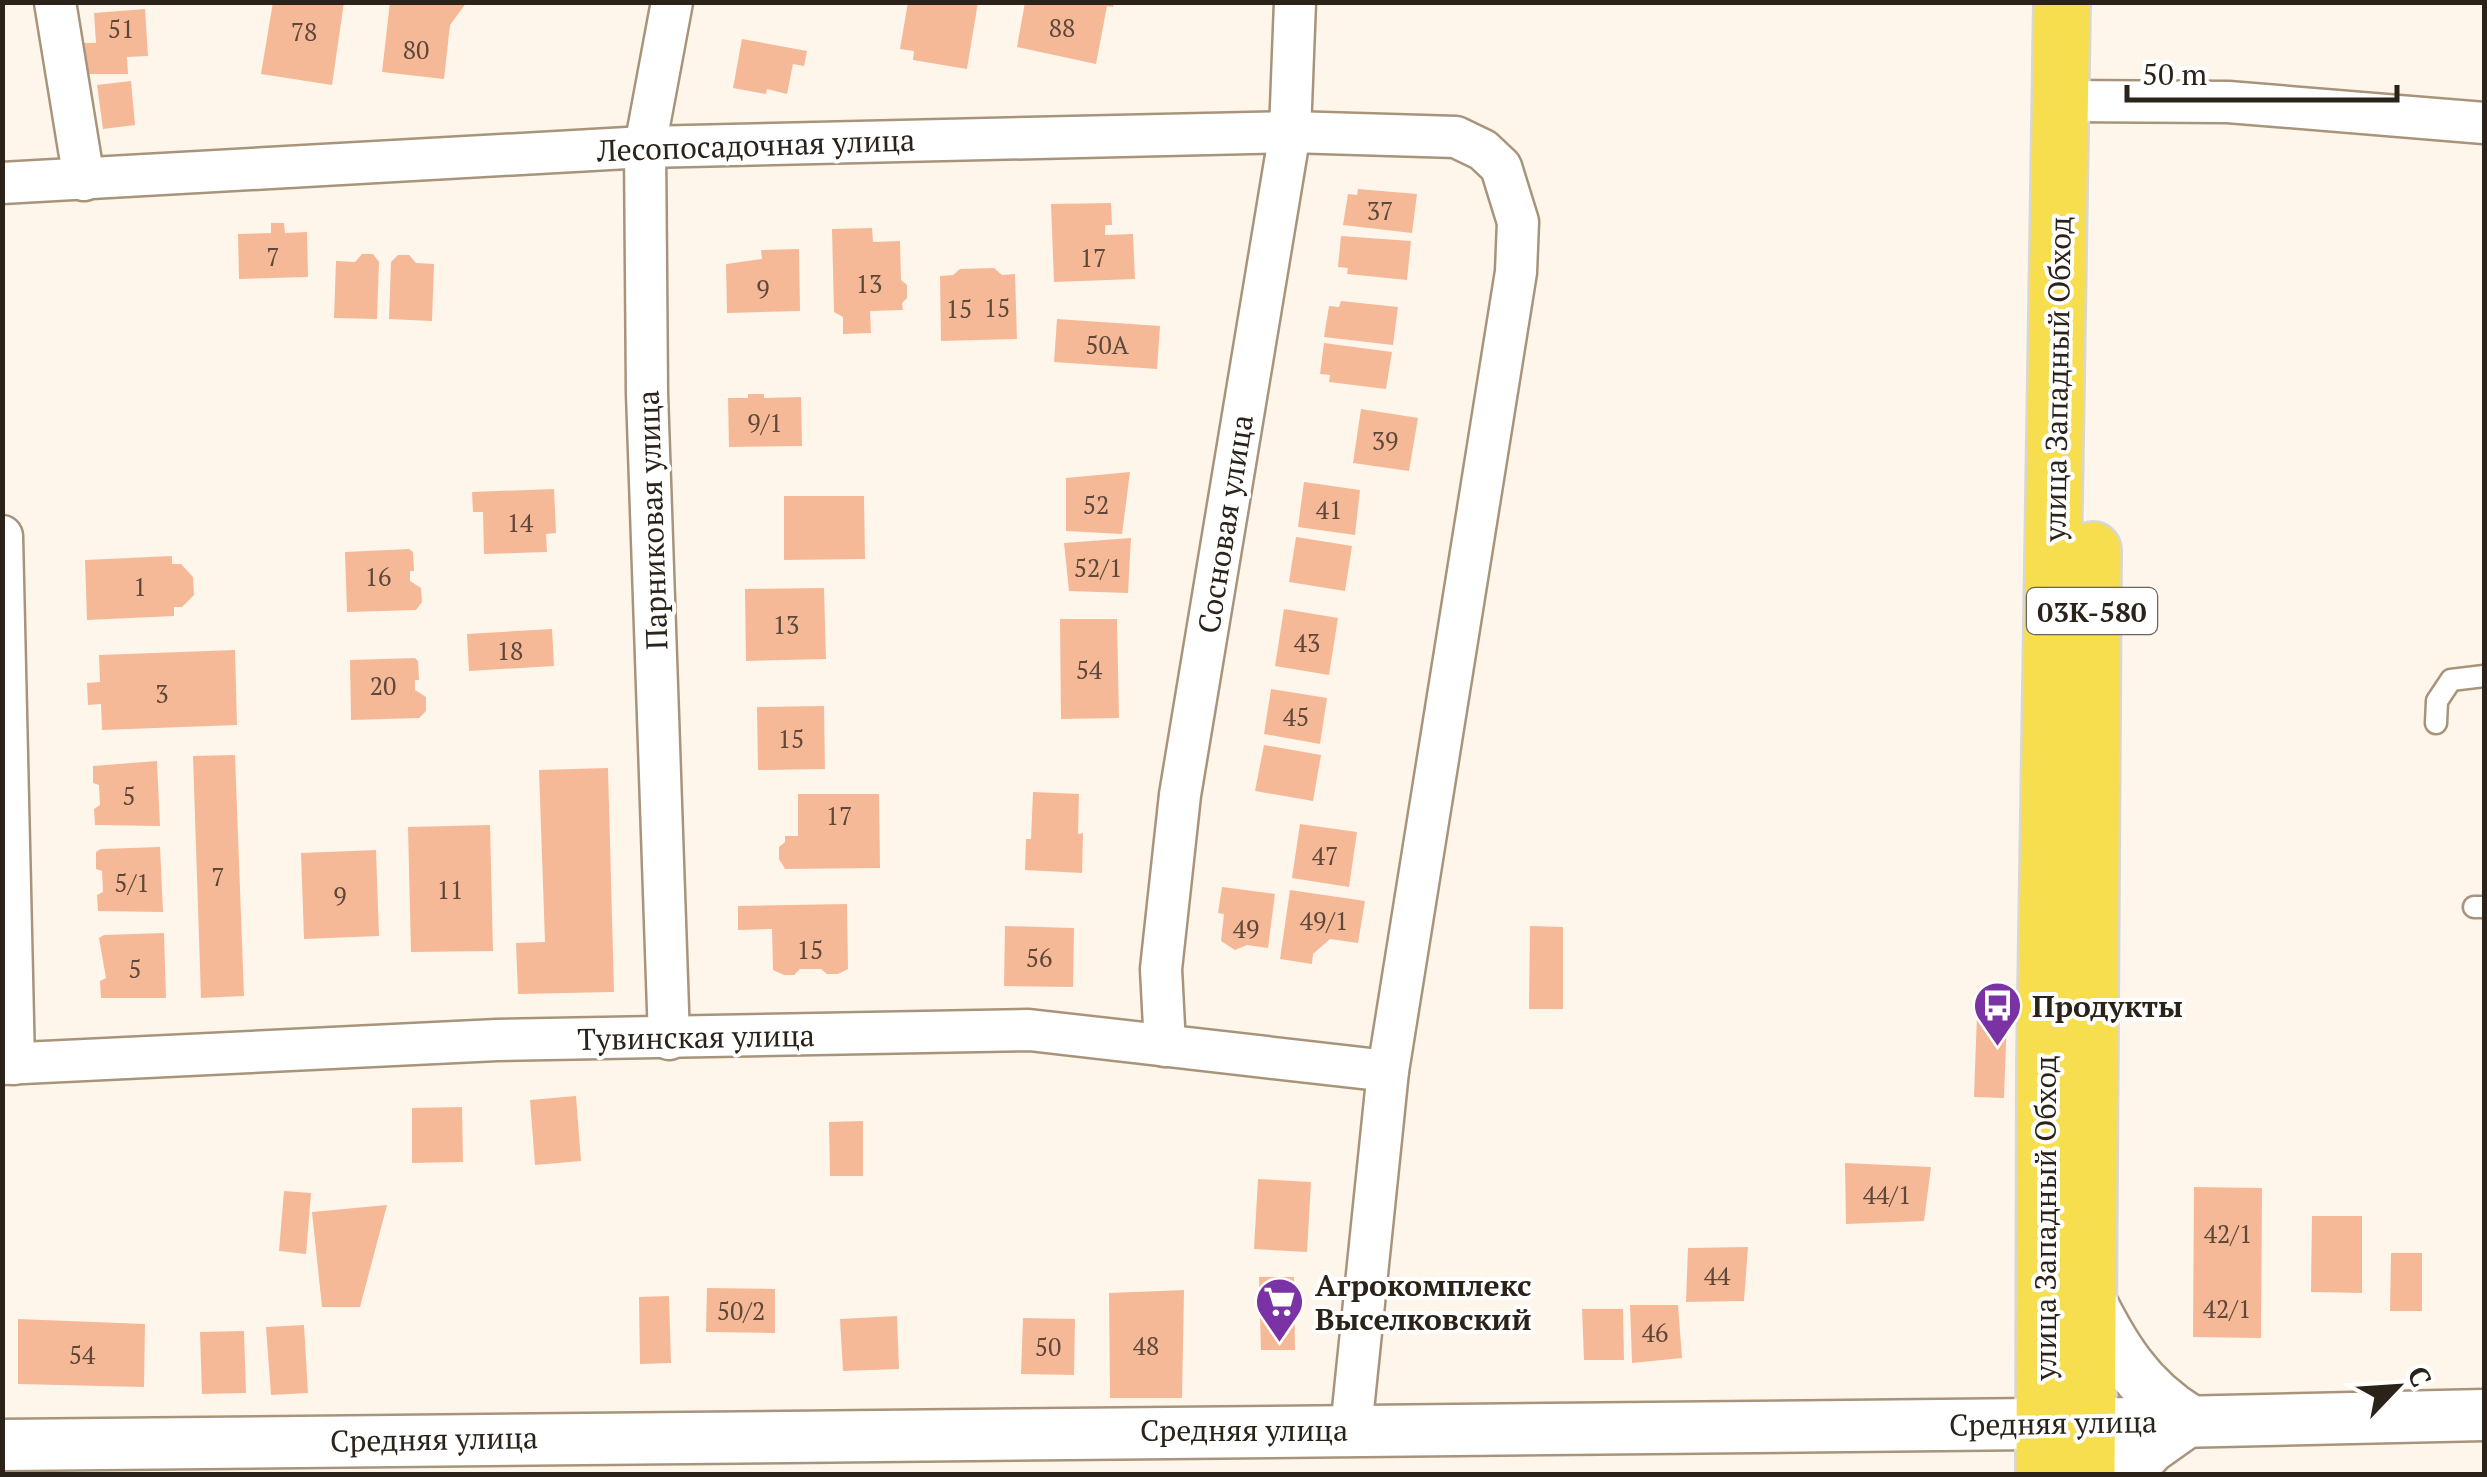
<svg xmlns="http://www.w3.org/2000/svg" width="2487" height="1477" viewBox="0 0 2487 1477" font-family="'PT Serif',serif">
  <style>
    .building { fill: #f6b998 }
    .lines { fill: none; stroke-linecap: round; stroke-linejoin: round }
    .service-casing { stroke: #a8947b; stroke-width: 25 }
    .minor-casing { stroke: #a8947b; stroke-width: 45 }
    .tertiary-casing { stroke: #a8947b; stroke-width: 55 }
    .trunk-casing { stroke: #d9d7d6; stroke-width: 60 }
    .service { stroke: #fff; stroke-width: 20 }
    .minor { stroke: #fff; stroke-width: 40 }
    .tertiary { stroke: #fff; stroke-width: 50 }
    .trunk { stroke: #f6de4e; stroke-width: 55 }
    .labels { text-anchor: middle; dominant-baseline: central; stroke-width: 8; stroke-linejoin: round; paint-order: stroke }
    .number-label { font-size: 25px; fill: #5e4839 }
    .shield { fill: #fff; stroke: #6b655e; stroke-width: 2.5 }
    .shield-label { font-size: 28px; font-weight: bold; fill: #2b2319 }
    .street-label { font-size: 30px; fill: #2b2319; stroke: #fff }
    .poi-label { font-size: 30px; font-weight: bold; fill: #2b2319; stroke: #fff; text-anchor: start }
  </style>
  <rect width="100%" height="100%" fill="#fef6eb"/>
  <!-- building -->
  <g class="building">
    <polygon points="273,2 344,2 332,85 261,74"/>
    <polygon points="390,2 467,2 450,25 444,79 382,72"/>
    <polygon points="908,2 978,2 967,69 913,60 914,51 900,49"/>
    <polygon points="1025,2 1114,2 1113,7 1107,6 1096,64 1017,47"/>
    <polygon points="145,9 148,56 127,57 128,74 86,74 84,43 96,43 94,13"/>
    <polygon points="742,39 807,51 804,66 793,64 787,94 767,89 766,94 733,88"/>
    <polygon points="131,81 135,125 103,129 97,85"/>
    <polygon points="1358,189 1417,194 1412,233 1343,225 1348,194 1357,195"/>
    <polygon points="1111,203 1112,225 1105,225 1105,235 1133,234 1135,279 1054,282 1051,204"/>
    <polygon points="271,223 284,223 285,233 307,232 308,277 239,279 238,234 271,233"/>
    <polygon points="872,228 873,242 900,241 901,280 907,285 907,298 902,303 903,310 870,311 871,333 843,334 843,317 834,312 832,229"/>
    <polygon points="1341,236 1411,241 1407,280 1347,274 1348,268 1338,267"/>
    <polygon points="799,249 800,311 727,313 726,264 762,259 761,250"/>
    <polygon points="362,254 373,254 379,262 377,319 334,318 336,261 355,262"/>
    <polygon points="398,255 409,255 416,263 434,264 432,321 389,319 391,262"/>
    <polygon points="994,268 1002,275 1015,274 1017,339 941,341 940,276 953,275 960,269"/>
    <polygon points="1341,301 1398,307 1393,345 1324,337 1329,306 1339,307"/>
    <polygon points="1057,319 1160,326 1157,369 1054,362"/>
    <polygon points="1324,343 1392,352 1386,389 1329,382 1330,375 1320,374"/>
    <polygon points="748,394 764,394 764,398 801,397 802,446 729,447 728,398 748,398"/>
    <polygon points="1361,409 1418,418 1409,471 1353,463"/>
    <polygon points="1130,472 1122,534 1066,531 1066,478"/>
    <polygon points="1304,482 1360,490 1355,535 1298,527"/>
    <polygon points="554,489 556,533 546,534 547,552 484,554 483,512 473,512 472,492"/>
    <polygon points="784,496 864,496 865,559 784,560"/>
    <polygon points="1296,537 1352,546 1345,591 1289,582"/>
    <polygon points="1131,538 1128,593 1069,591 1064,543"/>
    <polygon points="409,549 413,552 414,571 410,571 410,581 421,588 422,602 416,610 347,612 345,552"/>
    <polygon points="172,556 172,564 181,564 193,577 194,595 182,607 174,607 174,616 87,620 85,560"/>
    <polygon points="824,588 826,659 746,661 745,589"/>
    <polygon points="1284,609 1338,618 1329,675 1275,666"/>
    <polygon points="1060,619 1117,619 1119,718 1061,719"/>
    <polygon points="552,629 554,666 469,671 467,634"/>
    <polygon points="235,650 237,725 102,730 101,704 88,705 87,683 100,682 99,655"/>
    <polygon points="415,658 418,661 419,680 415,680 415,690 426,697 426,711 419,718 351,720 350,660"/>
    <polygon points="1271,689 1327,698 1320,744 1264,734"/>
    <polygon points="824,706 825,769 758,770 757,707"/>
    <polygon points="1264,745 1321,755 1313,801 1255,791"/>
    <polygon points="235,755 244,996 201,998 193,756"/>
    <polygon points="157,761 160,826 95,825 94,809 100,805 99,785 93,783 93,766"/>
    <polygon points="608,768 614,992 518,994 516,943 545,942 539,770"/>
    <polygon points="1033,792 1079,794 1078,834 1083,833 1082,873 1025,870 1026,839 1031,839"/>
    <polygon points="798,794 879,794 880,868 785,869 779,859 779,847 785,842 785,836 798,836"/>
    <polygon points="1300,824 1357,832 1349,887 1292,878"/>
    <polygon points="490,825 493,951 411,952 408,827"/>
    <polygon points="160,847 163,912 98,911 97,895 103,892 102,871 96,869 96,852 101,849"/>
    <polygon points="376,850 379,936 304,939 301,853"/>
    <polygon points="1222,887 1275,894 1268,948 1247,945 1235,950 1221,941 1224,914 1218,913"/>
    <polygon points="1290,890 1365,901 1358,943 1330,939 1313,954 1312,964 1280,959"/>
    <polygon points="847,904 848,969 838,974 827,974 821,969 800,969 794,975 784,975 773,970 772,929 738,930 738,906"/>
    <polygon points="1005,926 1074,928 1073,987 1004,986"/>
    <polygon points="1530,926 1563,927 1563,1009 1529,1009"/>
    <polygon points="164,933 166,998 101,998 100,981 106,978 99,938 104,935"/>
    <polygon points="1977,1014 2007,1016 2004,1098 1974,1097"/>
    <polygon points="576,1096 581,1161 535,1165 530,1100"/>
    <polygon points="462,1107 463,1162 412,1163 412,1108"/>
    <polygon points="863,1121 863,1176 830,1176 829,1122"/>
    <polygon points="1845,1163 1931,1167 1924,1221 1846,1224"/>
    <polygon points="1258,1179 1311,1182 1307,1252 1254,1249"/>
    <polygon points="2194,1187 2262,1188 2261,1338 2193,1337"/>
    <polygon points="284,1191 311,1193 306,1254 279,1251"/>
    <polygon points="387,1205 360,1307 322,1307 312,1212"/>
    <polygon points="2312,1216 2362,1216 2362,1293 2311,1292"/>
    <polygon points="1748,1247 1744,1301 1686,1302 1688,1248"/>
    <polygon points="2391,1253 2422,1253 2422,1311 2390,1311"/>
    <polygon points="1259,1277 1294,1277 1295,1350 1261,1350"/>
    <polygon points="707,1288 775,1289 775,1333 706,1332"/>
    <polygon points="1184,1290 1182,1398 1110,1398 1109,1293"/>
    <polygon points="669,1296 671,1363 640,1364 639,1297"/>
    <polygon points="1630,1305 1678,1305 1682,1358 1632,1363"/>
    <polygon points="1582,1309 1623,1309 1624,1360 1584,1360"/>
    <polygon points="897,1316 899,1369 843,1371 840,1319"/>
    <polygon points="1023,1318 1075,1319 1074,1375 1021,1374"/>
    <polygon points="18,1319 145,1324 144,1387 18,1384"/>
    <polygon points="304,1325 308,1393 271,1395 266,1327"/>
    <polygon points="244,1331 246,1393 202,1394 200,1332"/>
  </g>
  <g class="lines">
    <defs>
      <g id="service">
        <polyline points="2436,723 2437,701 2451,680 2484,676"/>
        <polyline points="2474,907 2484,907"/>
      </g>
      <g id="minor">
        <polyline points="55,2 84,180"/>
        <polyline points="2062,101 2228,102 2484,123"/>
        <polyline points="2,183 645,147 1290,132 1456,137 1483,150 1501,167 1518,222 1516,272 1388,1071 1351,1429"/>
        <polyline points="2,536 14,1064"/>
        <polyline points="669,1039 647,393 645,147 672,2"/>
        <polyline points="1165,1046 1161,969 1180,795 1290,132 1295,2"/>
        <polyline points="2,1064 497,1040 1029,1030 1388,1071"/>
      </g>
      <g id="tertiary">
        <path d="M2087,1294C2113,1347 2138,1389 2189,1420"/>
        <polyline points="2086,1424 2484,1415"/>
        <polyline points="2,1445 2044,1424"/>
        <polyline points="2125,1474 2151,1447 2189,1420"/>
      </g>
      <g id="trunk">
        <polyline points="2044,1474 2045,1063 2062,2"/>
        <polyline points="2087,1474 2093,550"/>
      </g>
    </defs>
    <!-- service casing -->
    <use href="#service" class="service-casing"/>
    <!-- minor casing -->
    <use href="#minor" class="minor-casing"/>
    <!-- tertiary casing -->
    <use href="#tertiary" class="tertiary-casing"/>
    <!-- trunk casing -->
    <use href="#trunk" class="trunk-casing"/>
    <!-- service -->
    <use href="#service" class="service"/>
    <!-- minor -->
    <use href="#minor" class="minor"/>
    <!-- tertiary -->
    <use href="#tertiary" class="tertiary"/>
    <!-- trunk -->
    <use href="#trunk" class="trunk"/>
  </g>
  <!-- icons -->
  <defs>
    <symbol id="bus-pin" viewBox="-11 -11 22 30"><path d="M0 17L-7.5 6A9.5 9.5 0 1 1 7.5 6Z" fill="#7b32a5" stroke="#fff"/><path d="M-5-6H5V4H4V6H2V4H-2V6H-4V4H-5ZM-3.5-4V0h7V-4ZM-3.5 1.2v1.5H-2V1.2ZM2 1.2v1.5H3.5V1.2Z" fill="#fff"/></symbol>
    <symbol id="supermarket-pin" viewBox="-11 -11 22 30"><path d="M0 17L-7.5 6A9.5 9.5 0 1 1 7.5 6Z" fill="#7b32a5" stroke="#fff"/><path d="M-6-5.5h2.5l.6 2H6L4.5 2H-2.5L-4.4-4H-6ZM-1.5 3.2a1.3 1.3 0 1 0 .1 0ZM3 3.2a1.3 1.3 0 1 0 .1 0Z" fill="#fff"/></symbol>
  </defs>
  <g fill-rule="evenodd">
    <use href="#bus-pin" x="1970" y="978" width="55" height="75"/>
    <use href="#supermarket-pin" x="1252" y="1274" width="55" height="75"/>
  </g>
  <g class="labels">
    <!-- number labels -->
    <g class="number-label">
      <text x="1062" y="27">88</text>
      <text x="121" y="28">51</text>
      <text x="304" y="31">78</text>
      <text x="416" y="49">80</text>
      <text x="1380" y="210">37</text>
      <text x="273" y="256">7</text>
      <text x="1093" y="257">17</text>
      <text x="869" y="283">13</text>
      <text x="763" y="288">9</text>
      <text x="997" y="307">15</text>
      <text x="959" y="308">15</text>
      <text x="1107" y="344">50А</text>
      <text x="765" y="422">9/1</text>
      <text x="1385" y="440">39</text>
      <text x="1096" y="504">52</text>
      <text x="1329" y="509">41</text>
      <text x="520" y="522">14</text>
      <text x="1098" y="567">52/1</text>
      <text x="378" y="576">16</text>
      <text x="140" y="586">1</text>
      <text x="786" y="624">13</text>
      <text x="1307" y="642">43</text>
      <text x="510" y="650">18</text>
      <text x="1089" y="669">54</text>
      <text x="383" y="685">20</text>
      <text x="162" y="693">3</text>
      <text x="1296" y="716">45</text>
      <text x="791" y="738">15</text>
      <text x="129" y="795">5</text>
      <text x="839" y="815">17</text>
      <text x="1325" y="855">47</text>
      <text x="218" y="876">7</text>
      <text x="132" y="882">5/1</text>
      <text x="450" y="889">11</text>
      <text x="340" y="895">9</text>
      <text x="1324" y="920">49/1</text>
      <text x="1246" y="928">49</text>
      <text x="810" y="949">15</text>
      <text x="1039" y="957">56</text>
      <text x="135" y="968">5</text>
      <text x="1887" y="1194">44/1</text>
      <text x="2228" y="1233">42/1</text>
      <text x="1717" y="1275">44</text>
      <text x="2227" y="1308">42/1</text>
      <text x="741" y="1310">50/2</text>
      <text x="1655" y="1332">46</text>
      <text x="1146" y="1345">48</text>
      <text x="1048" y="1346">50</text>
      <text x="82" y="1354">54</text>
    </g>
    <!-- shield labels -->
    <rect class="shield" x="2027" y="588" width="130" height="46" rx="8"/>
    <g class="shield-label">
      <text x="2092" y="611">03К-580</text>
    </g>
    <!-- street labels -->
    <g class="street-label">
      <text transform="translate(756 145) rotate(-2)">Лесопосадочная улица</text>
      <text transform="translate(2057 379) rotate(-89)">улица Западный Обход</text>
      <text transform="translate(652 520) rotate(-92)">Парниковая улица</text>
      <text transform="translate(1225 524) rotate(-81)">Сосновая улица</text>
      <text transform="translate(696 1037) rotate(-1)">Тувинская улица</text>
      <text transform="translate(2045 1218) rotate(-90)">улица Западный Обход</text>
      <text transform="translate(2053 1423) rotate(-1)">Средняя улица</text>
      <text x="1244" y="1430">Средняя улица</text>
      <text transform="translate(434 1439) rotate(-1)">Средняя улица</text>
    </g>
    <!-- poi labels -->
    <g class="poi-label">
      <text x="2032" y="1006">Продукты</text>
      <text x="1315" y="1285">Агрокомплекс<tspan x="1315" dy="34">Выселковский</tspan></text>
    </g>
  </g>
  <!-- border -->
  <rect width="2487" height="1477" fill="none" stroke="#2b2319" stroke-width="10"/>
  <!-- north arrow -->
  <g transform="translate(2397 1387) rotate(65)" stroke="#ffffff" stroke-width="8" paint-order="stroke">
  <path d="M0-8L18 38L0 25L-18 38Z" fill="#2b2319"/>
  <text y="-15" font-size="28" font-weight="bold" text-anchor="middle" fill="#2b2319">С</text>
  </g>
  <!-- scale -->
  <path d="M2127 85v15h270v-15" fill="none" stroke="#2b2319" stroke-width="5"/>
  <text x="2142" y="85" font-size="30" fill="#2b2319" stroke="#ffffff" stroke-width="8" paint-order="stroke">50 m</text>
</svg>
